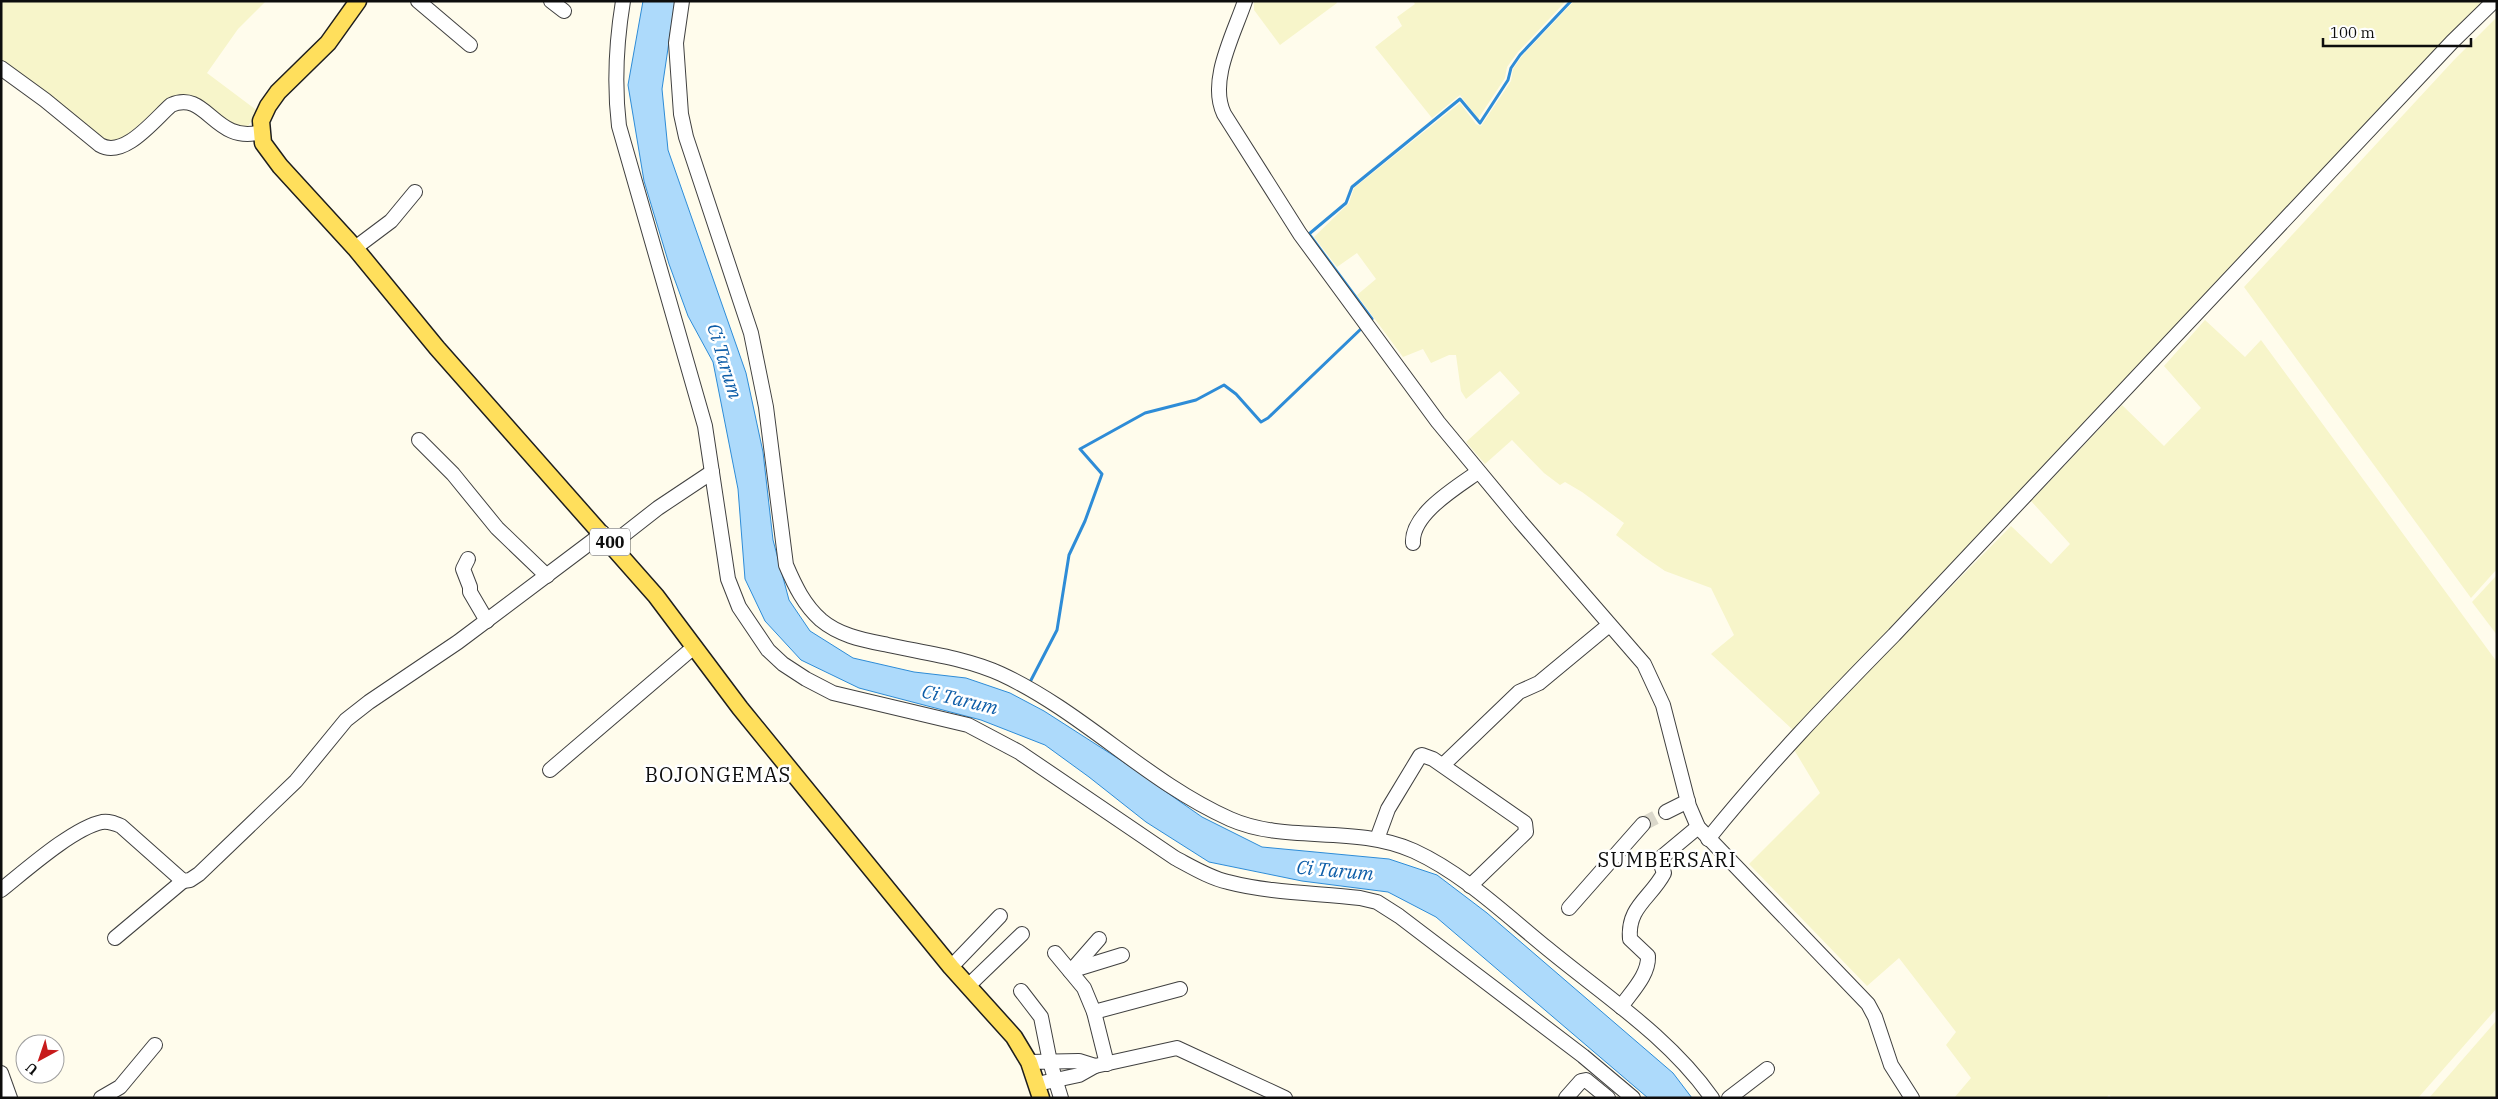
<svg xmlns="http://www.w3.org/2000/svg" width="2498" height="1099" viewBox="0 0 2498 1099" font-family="'IBM Plex Serif',serif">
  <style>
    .farmland { fill: #f7f5ca }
    .water { fill: #addafb; stroke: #2e8cd7 }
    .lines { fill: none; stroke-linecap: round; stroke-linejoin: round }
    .stream { stroke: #2e8cd7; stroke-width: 3 }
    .minor-tunnel { stroke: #dbd8cb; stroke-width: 14; stroke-dasharray: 14 7; stroke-linecap: butt }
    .minor-casing { stroke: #404040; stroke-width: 16 }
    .major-casing { stroke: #1e1e1e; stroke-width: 19 }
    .minor { stroke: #fff; stroke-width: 14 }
    .major { stroke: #ffdf5c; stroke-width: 16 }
    .labels { text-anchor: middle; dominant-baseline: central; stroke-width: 5; stroke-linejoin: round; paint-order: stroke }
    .shield { fill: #fff; stroke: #565656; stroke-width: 1 }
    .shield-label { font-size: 16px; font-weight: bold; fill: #0d0d0d }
    .water-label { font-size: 19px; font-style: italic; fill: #0d5da8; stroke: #fff }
    .quarter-label { font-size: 20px; letter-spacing: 1px; fill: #0d0d0d; stroke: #fff }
  </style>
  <rect width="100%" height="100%" fill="#fffcec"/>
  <!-- farmland -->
  <g class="farmland">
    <polygon points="1,1 266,1 238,29 207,73 259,112 244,131 231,124 197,98 188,95 178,95 168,100 121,140 110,142 104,139 49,95 1,60"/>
    <polygon points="1254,1 1336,1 1337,3 1280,45 1254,10"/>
    <polygon points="1413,1 1566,1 1518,52 1507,67 1505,78 1478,119 1460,95 1432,118 1375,47 1402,26 1397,17 1415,4"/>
    <polygon points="1574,1 2485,1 1889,631 1793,730 1711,654 1734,635 1711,588 1665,571 1643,556 1616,535 1624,523 1582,492 1565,482 1560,485 1544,473 1512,440 1485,464 1466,442 1520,393 1500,371 1466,399 1461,391 1456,355 1449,355 1431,363 1423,349 1403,357 1357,295 1376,279 1357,253 1337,267 1314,237 1349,203 1354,188 1460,103 1476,124 1481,126 1511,81 1513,69 1522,56"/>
    <polygon points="2497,17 2497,569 2471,598 2244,287 2454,60"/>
    <polygon points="2205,320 2245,357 2261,340 2497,662 2497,1008 2418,1098 2112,1098 2109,1095 2106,1098 1954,1098 1971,1078 1946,1045 1956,1032 1899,958 1867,986 1749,864 1820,793 1793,748 2011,526 2051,564 2070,544 2031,501 2122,405 2164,446 2201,408 2164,366"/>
    <polygon points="2497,575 2497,635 2472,602"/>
    <polygon points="2497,1020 2497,1098 2429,1098"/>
  </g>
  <!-- water -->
  <polygon class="water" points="643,1 675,1 662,89 668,150 746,373 763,452 773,540 789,600 810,631 853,658 914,672 966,678 1010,693 1044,711 1122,761 1202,817 1262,847 1389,859 1437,875 1487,913 1673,1073 1692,1098 1648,1098 1436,917 1388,892 1302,881 1209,862 1146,822 1089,777 1045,745 981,720 859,688 801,660 765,621 745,579 738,489 713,362 688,316 669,264 644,181 628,85"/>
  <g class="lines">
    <!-- stream -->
    <g class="stream">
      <polyline points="1369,322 1372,319 1309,234 1346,203 1352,187 1460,99 1480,123 1508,80 1511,68 1520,55 1571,1"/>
      <polyline points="1029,684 1057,630 1069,555 1085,521 1102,474 1080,449 1145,413 1196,400 1224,385 1236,394 1261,422 1268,418 1364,326"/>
    </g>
    <!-- minor-tunnel -->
    <polyline class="minor-tunnel" points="1643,824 1666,812"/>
    <defs>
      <g id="minor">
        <polyline points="418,1 470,45"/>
        <polyline points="551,1 564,11"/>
        <path d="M623,1C616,44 614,84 619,126L705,426L728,579L739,607L768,650L783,664L806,679L833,693L968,725L1019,752L1175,858C1192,867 1210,878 1228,882C1270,893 1317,893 1360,898L1377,902L1399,916L1583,1056L1633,1098"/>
        <path d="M682,1L676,43L681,114L686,137L751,333L766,407L786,565C795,586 804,605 821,620C840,636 864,640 888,645C925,653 966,658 1001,674C1083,712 1147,782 1230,819C1286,844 1354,824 1414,851C1464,874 1506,915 1548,949C1605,996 1669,1037 1712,1098"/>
        <path d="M1245,1C1234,34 1208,81 1224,114L1300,234L1438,422L1520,521L1644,664L1663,705L1689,806L1698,827L1868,1004L1875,1017L1891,1065L1912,1098"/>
        <path d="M1,68L45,100L100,145C124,159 154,120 171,105C207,89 214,145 261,132"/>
        <polyline points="355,248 391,221 415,192"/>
        <polyline points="419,440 453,474 497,528 547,576"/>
        <path d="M1413,543C1411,514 1457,487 1478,472"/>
        <polyline points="612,544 658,508 712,472"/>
        <polyline points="468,559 463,569 470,587 470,592 487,621"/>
        <polyline points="1443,765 1519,692 1539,683 1609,625"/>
        <polyline points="550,770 694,647"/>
        <polyline points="1666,812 1688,801"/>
        <polyline points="1377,839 1388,809 1420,756 1422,755 1433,759 1525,823 1526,832 1470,886"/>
        <path d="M1708,839C1766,767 1829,701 1894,635L2452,42L2494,1"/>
        <path d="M1,890C25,871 73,828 102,822C109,821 114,823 121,826L183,881L190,880L199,874L296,781L346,720L369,702L458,642L603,533"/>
        <polyline points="1569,908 1643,824"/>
        <polyline points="115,938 183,881"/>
        <polyline points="1055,953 1084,988 1094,1012 1107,1064"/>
        <polyline points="951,967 1000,916"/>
        <polyline points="1070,971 1122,955"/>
        <polyline points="1071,971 1099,939"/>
        <polyline points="968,986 1022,934"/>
        <polyline points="1021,991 1041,1017 1050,1062 1061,1098"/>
        <path d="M1621,1007C1631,992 1649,975 1648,956L1630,939C1627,907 1651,898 1664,873L1660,862L1662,857L1698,827"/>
        <polyline points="1094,1012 1180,989"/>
        <polyline points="1029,1062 1079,1061 1095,1066 1079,1075 1037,1084"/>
        <polyline points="1095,1066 1177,1048 1285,1098"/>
        <polyline points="1,1073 10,1098"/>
        <polyline points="101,1098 120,1087 155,1045"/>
        <polyline points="1566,1098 1581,1081 1586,1080 1608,1098"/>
        <polyline points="1729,1098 1767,1069"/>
      </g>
      <polyline id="major" points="358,1 328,43 278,92 268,106 261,121 263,143 280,166 355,248 437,348 656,596 740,708 951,967 1014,1037 1029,1062 1041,1098"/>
    </defs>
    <!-- minor casing -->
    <use href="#minor" class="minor-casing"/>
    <!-- major casing -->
    <use href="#major" class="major-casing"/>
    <!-- minor -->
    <use href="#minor" class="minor"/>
    <!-- major -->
    <use href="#major" class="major"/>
  </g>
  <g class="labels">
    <!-- shield labels -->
    <rect class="shield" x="590" y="528.5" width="40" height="27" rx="4"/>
    <g class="shield-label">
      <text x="610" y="542">400</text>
    </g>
    <!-- water labels -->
    <g class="water-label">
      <text transform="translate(725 361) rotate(73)">Ci Tarum</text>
      <text transform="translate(960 699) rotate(13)">Ci Tarum</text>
      <text transform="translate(1335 870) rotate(5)">Ci Tarum</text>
    </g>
    <!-- quarter labels -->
    <g class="quarter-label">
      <text x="718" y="774">BOJONGEMAS</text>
      <text x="1667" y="859">SUMBERSARI</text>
    </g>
  </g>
  <!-- border -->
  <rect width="2498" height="1099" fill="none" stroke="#0d0d0d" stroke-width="5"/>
  <!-- north arrow -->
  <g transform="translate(40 1059) rotate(220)"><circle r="24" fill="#ffffff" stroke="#9e9e9e"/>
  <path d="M0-4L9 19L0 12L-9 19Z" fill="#c71a1b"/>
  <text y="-8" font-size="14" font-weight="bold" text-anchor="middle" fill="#0d0d0d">U</text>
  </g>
  <!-- scale -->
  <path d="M2323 38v8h148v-8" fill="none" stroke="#0d0d0d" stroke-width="2.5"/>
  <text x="2330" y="38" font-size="15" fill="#0d0d0d" stroke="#ffffff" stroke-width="4" paint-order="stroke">100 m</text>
</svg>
